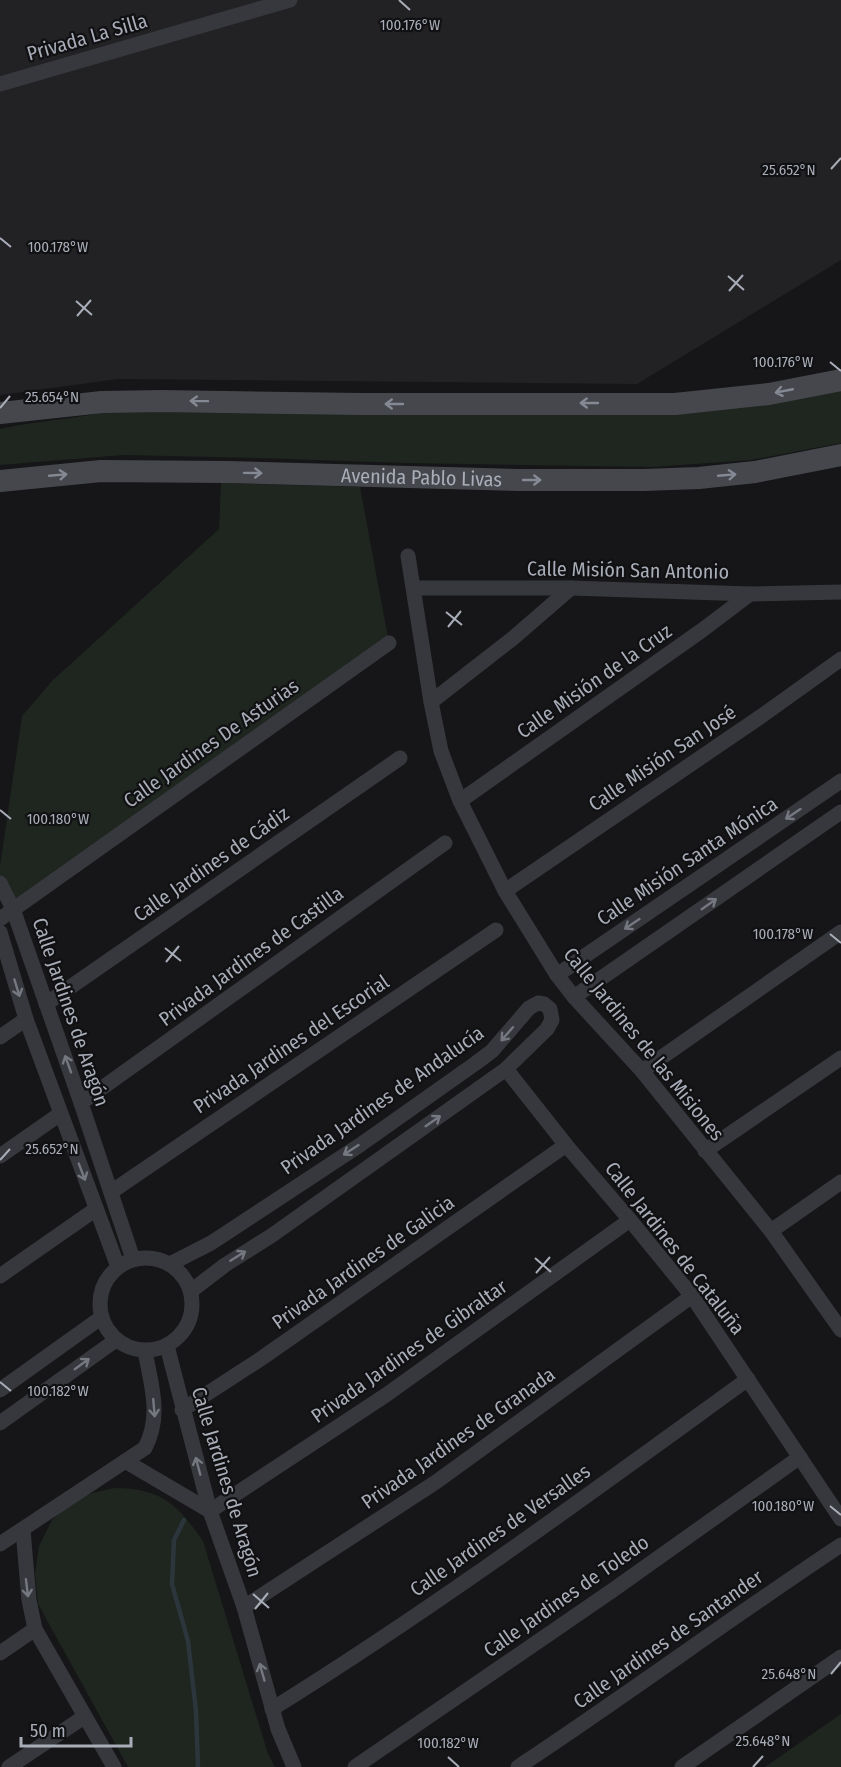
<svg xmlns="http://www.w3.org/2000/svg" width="841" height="1767" viewBox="0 0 841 1767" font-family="'Fira Sans Condensed',sans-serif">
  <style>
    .built { fill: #222225 }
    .green { fill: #1e261f }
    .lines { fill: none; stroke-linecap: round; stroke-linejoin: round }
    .stream { stroke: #2c353c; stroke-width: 4.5 }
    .minor { stroke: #37383d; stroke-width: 15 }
    .secondary { stroke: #45474d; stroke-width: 22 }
    .oneway { stroke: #858993 }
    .oneway2 { stroke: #757881 }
    .ticks { fill: none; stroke: #a8adb8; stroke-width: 2 }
    .labels { text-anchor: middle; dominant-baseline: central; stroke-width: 4.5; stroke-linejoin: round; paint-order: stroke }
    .street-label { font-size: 20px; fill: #a8adb8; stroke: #111113 }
    .ticks-label { font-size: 15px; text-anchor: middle; fill: #a8adb8; stroke: #111113; stroke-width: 4.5; stroke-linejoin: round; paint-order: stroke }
  </style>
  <rect width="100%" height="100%" fill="#161618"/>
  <!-- built -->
  <polygon class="built" points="0,0 841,0 841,260 637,384 118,379 0,395"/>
  <!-- green -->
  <g class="green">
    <path d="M841,390V443L751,460L653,467L405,463L259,458L124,455L0,465V429C34,421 69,420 103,412Z"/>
    <polygon points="221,483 360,487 389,643 13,909 0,884 0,866 22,716 53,680 219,529"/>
    <path d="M115,1488C163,1489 177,1504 203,1541L268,1754L275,1767H128L38,1604L35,1573L39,1546L52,1520L71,1502L92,1493Z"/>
    <polygon points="841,1714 841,1767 765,1767"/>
  </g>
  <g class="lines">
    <!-- stream -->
    <polyline class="stream" points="184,1520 174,1540 172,1584 188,1641 196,1711 198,1767"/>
    <!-- minor -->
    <g class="minor">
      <polyline points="0,84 290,0"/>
      <polyline points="408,556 431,702 441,751 460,801 505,891 557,975 574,997 642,1071 771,1231 841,1330"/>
      <polyline points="414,588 571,588 750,594 841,592"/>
      <polyline points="431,702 512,639 571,588"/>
      <polyline points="460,801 701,631 750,594"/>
      <polyline points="0,883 13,909 81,1103 133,1259"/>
      <polyline points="505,891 763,715 841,659"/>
      <polyline points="0,919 389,643"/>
      <polyline points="0,932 26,1019 118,1267"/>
      <polyline points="557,975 841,781"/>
      <polyline points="574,997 841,812"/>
      <polyline points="46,1004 400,758"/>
      <polyline points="0,1037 26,1019"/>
      <polyline points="506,1069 566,1145 630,1220 692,1296 841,1519"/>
      <polyline points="642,1071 841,932"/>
      <polyline points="81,1103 445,843"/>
      <polyline points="705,1151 841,1058"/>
      <polyline points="0,1156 60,1114"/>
      <polyline points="111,1192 496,930"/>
      <polyline points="771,1231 841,1182"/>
      <circle cx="146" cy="1304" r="46"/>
      <polyline points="170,1264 211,1243 360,1145 476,1063 492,1051 529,1008 538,1003 544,1004 550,1009 552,1020 547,1029 506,1069 271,1236 225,1265 191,1291"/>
      <polyline points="0,1276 96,1209"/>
      <polyline points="167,1346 210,1511 244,1607 278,1729 294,1767"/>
      <polyline points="0,1390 102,1317"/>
      <polyline points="182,1410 262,1358 566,1145"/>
      <polyline points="0,1423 116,1340"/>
      <polyline points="125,1461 210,1511 386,1395 630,1220"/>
      <polyline points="23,1530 29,1600 35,1629 114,1767"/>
      <path d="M0,1544L145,1448C162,1415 151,1385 145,1351"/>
      <polyline points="244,1607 436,1482 692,1296"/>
      <polyline points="0,1653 35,1629"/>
      <path d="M272,1709C436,1607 592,1492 748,1379"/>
      <polyline points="9,1767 84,1717"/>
      <polyline points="355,1767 613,1590 800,1457"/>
      <path d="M518,1767C627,1695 732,1617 841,1545"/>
      <polyline points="682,1767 841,1657"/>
    </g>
    <!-- secondary -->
    <g class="secondary">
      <polyline points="0,413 102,402 161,401 360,404 675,404 769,394 841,380"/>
      <path id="s1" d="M0,481L101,471L227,472L517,480H644L699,478L755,472L841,455"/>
    </g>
  </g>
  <!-- one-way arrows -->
  <defs><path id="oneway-shaft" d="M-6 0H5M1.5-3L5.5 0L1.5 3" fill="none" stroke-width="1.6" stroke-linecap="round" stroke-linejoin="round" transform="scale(1.5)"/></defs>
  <g class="oneway">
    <use href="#oneway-shaft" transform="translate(784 391) rotate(169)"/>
    <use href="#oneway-shaft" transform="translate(199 401) rotate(-179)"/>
    <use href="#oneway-shaft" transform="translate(589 403) rotate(180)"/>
    <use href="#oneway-shaft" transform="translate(394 404) rotate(180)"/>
    <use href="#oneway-shaft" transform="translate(253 473) rotate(1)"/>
    <use href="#oneway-shaft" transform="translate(58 475) rotate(-5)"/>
    <use href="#oneway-shaft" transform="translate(727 475) rotate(-5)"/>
    <use href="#oneway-shaft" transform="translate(532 480)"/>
  </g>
  <g class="oneway2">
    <use href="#oneway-shaft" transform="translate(793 814) rotate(146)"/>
    <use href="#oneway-shaft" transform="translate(709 904) rotate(-35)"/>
    <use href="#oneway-shaft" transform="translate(632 924) rotate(146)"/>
    <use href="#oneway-shaft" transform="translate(17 988) rotate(73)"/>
    <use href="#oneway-shaft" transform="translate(507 1034) rotate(131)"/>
    <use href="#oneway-shaft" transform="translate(68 1064) rotate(-110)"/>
    <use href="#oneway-shaft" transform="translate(433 1121) rotate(-35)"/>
    <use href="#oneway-shaft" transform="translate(351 1150) rotate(147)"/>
    <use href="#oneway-shaft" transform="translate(82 1172) rotate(69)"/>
    <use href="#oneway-shaft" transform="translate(238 1256) rotate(-32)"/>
    <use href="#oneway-shaft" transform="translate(82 1364) rotate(-36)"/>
    <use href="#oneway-shaft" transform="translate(154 1408) rotate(85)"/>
    <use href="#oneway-shaft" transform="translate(198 1466) rotate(-105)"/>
    <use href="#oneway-shaft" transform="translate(27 1588) rotate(83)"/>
    <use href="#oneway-shaft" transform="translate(262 1672) rotate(-106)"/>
  </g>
  <!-- ticks -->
  <path class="ticks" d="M399,0L410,10M831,169L841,158M0,238L11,247M728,276L744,290M729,291L743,275M76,301L92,315M77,316L91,300M830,362L841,371M0,408L10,396M446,612L462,625M448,627L461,611M0,810L11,819M830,934L841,943M165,948L181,961M166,962L179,946M0,1160L10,1149M535,1258L551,1272M536,1273L550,1257M0,1382L11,1391M830,1506L841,1515M253,1594L269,1608M255,1609L268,1593M831,1674L841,1662M448,1757L459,1767M753,1767L763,1756"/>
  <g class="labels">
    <!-- street labels -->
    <g class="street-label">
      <text transform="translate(87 37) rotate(-16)">Privada La Silla</text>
      <text stroke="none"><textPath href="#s1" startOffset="422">Avenida Pablo Livas</textPath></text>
      <text transform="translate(628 570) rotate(1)">Calle Misión San Antonio</text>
      <text transform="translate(594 681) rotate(-35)">Calle Misión de la Cruz</text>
      <text transform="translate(211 743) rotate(-35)">Calle Jardines De Asturias</text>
      <text transform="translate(662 758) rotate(-34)">Calle Misión San José</text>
      <text transform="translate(687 861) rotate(-34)">Calle Misión Santa Mónica</text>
      <text transform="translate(211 864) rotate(-35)">Calle Jardines de Cádiz</text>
      <text transform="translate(251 956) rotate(-36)">Privada Jardines de Castilla</text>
      <text transform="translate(71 1012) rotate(71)">Calle Jardines de Aragón</text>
      <text transform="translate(291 1044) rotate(-34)">Privada Jardines del Escorial</text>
      <text transform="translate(644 1044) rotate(51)">Calle Jardines de las Misiones</text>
      <text transform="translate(382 1100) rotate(-35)">Privada Jardines de Andalucía</text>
      <text transform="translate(675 1248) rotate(52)">Calle Jardines de Cataluña</text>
      <text transform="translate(363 1262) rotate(-35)">Privada Jardines de Galicia</text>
      <text transform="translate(409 1351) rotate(-35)">Privada Jardines de Gibraltar</text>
      <text transform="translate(458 1438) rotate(-35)">Privada Jardines de Granada</text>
      <text transform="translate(227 1482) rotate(73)">Calle Jardines de Aragón</text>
      <text transform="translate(500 1530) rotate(-35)">Calle Jardines de Versalles</text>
      <text transform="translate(566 1596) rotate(-35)">Calle Jardines de Toledo</text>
      <text transform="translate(668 1639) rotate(-35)">Calle Jardines de Santander</text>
    </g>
  </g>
  <g class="ticks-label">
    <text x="410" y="30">100.176°W</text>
    <text x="789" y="175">25.652°N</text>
    <text x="58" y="252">100.178°W</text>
    <text x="783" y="367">100.176°W</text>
    <text x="52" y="402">25.654°N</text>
    <text x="58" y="824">100.180°W</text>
    <text x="783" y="939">100.178°W</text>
    <text x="52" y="1154">25.652°N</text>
    <text x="58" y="1396">100.182°W</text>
    <text x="783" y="1511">100.180°W</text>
    <text x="789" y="1679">25.648°N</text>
    <text x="763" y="1746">25.648°N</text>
    <text x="448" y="1748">100.182°W</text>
  </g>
  <!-- scale -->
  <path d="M21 1737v9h110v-9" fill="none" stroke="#a8adb8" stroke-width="3"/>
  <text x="30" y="1737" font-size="18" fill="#a8adb8" stroke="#111113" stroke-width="4.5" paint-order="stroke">50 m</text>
</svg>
